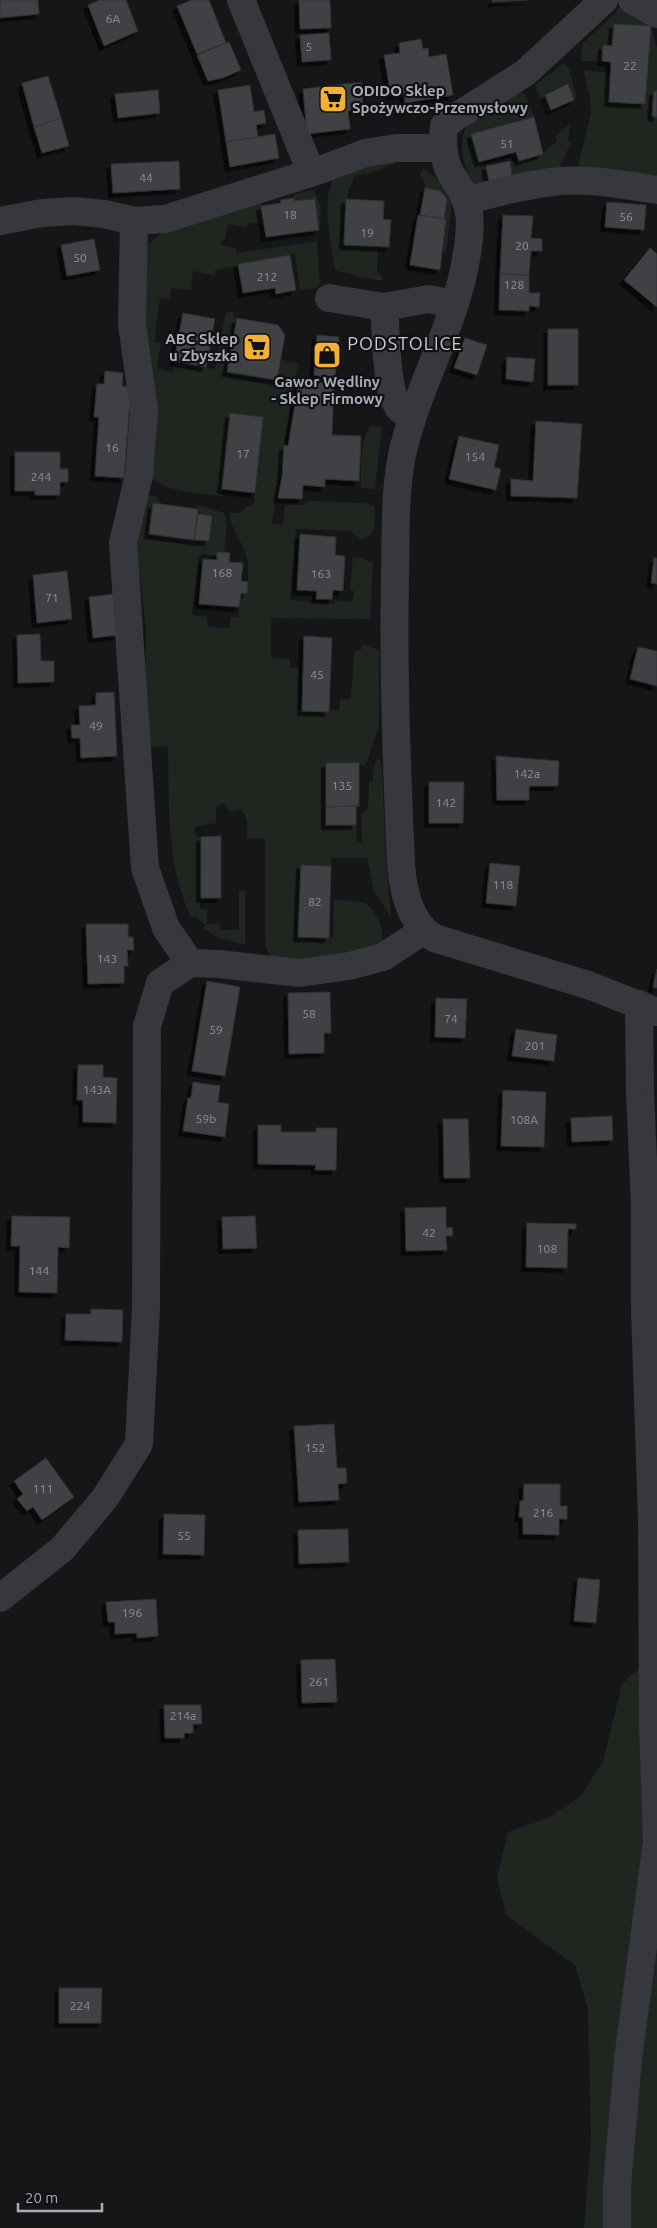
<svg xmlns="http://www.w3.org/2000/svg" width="657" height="2228" viewBox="0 0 657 2228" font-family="Ubuntu,sans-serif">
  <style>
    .green { fill: #1e261f }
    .building { fill: #404145; stroke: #303034; filter: url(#shadow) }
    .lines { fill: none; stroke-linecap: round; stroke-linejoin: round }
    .minor { stroke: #37383d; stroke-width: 28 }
    .labels { text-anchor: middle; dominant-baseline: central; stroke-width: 4.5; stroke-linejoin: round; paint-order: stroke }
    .number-label { font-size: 12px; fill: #8e929b }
    .poi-label { font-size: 15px; font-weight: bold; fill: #a8adb8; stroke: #111113; text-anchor: start }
    .quarter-label { font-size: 18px; letter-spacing: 1px; fill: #c9ccd4; stroke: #111113 }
  </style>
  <defs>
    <filter id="shadow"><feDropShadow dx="-4.5" dy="4.5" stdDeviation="0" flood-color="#0009"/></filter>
  </defs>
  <rect width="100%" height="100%" fill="#161618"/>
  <!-- green -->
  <g class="green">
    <polygon points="623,7 651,21 653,36 657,48 657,91 654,91 652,116 657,117 657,183 577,170 591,113 590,97 583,70 610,73 609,102 645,104 650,26 614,24 612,46 603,45 602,61 581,61 582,44 616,13 618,8"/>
    <polygon points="564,63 569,69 577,99 574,100 568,85 545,95 551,110 546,114 535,85"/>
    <path d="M521,91L526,96L534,117L471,134L480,167L486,166L489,181L510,161C530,162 542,155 557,141L555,136L570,124L568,142H571L559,169L473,187C464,165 455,142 470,121Z"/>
    <path d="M391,158L394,164L371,173L354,176L346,199L344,245L378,247L377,272L383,277L382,281L352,276L353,274L337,271L335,268C331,239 321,207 333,179Z"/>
    <polygon points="423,168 437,179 452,203 446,252 442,252 446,199 440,191 425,188 425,184 420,174"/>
    <polygon points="314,190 321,207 320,230 315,199 294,201 294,194"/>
    <path d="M260,198L264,223H251L245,227L228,224L225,240L221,242L222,245L236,248L237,253L317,241L320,285L317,288L300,290L295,254L215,270V276L193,271L191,290L171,288L169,299L160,298L154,342L161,343L157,368L172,372L174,361L215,369L225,316L228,311L234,312V317L237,318L227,372L277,380L281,360L298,363L272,523L283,525L285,505H303L307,501L366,503L373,506L375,508C374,523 378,536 361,539L350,531L296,529L290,600L334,604L335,600L352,602L354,591L350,590L353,557L363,558L373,563L370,619L271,618V658L290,659V668H299L298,709L339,710L340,700L351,699L354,651L361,650L362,645H365L379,650V726L366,764L363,766L359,763H326V824L356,825L357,842H362L361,815L368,808L369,782L373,781V769L377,759L380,760L382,768L386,861L391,917L374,891L367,858H331V866L301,865L299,937L333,938L334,899L366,903C377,913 387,931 380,945L347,962L272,958L266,948L265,938V839L247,838C247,827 249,818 241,809L230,812L224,803L216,807V823L196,826L194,831L197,837H201L200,909H207V924H219L220,930H239V891H245V945L218,938L203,928L205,925L197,917H191C166,864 169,804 168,746L145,748L146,629L140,578L135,558L144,494L156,496L160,501L159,504H153L149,534L209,541L212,516L198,514V505L224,513L227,525L224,553L217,556L202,554L199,557L192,615L207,617L208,627L230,628L231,617H238L241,593H247C248,582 249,568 247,558C243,542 232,531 229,513H241L245,508L254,504L263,417L230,414L222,496C204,494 161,491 150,476L142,350L144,248L165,230Z"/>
    <path d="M371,425L382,427L375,489L361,488C361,468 359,441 371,425Z"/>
    <polygon points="652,1657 657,1663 657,2228 584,2228 591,2136 588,2009 575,1965 506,1915 497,1877 508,1832 548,1818 581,1796 603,1761 622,1684"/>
  </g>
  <!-- building -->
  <g class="building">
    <polygon points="0,0 38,0 39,14 0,18"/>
    <polygon points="100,0 126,0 138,31 104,46 88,5"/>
    <polygon points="192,0 209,0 226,43 197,54 177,6"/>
    <polygon points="299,0 330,0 331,28 300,29"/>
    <polygon points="492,0 528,0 492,2"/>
    <polygon points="614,24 651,26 645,104 609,102 611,62 602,61 603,45 612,46"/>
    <polygon points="329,33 331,60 302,62 300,35"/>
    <polygon points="421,39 423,49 428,48 429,57 446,54 453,95 405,103 404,94 391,96 384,55 400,53 399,43"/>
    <polygon points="229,42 241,70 223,78 208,81 197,55"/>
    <polygon points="48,76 61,118 34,127 22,83"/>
    <polygon points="361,82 363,109 348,111 350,129 307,134 303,89"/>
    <polygon points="568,84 574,100 551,110 545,95"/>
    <polygon points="250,85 254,112 264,110 266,123 256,125 258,137 226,142 218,90"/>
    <polygon points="158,90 160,113 118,118 115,94"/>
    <polygon points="654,91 657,91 657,117 652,116"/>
    <polygon points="534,117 543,154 519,161 516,152 479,162 471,134"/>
    <polygon points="61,118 69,146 42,153 34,127"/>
    <polygon points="275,134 279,158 230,167 226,142"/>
    <polygon points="179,161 180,189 113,193 111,164"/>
    <polygon points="510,161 512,176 489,181 486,166"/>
    <polygon points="425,188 440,191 447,199 444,219 420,215"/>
    <polygon points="294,198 294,201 315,199 319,230 266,237 261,206 281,203 280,200"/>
    <polygon points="346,199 384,201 383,219 391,220 389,247 344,245"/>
    <polygon points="607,202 646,205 644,230 605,227"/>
    <polygon points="418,215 446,219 440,270 410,265"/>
    <polygon points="503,215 533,216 531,238 542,239 542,251 531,251 529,275 500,274"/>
    <polygon points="94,239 100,270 67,276 61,245"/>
    <polygon points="650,248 657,254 657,307 624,280"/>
    <polygon points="290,255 296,290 276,294 275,288 243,293 238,264"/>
    <polygon points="500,274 529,275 529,293 540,293 539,307 529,306 529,311 499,310"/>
    <polygon points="183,313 215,319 206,367 174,361"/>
    <polygon points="237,318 278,325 285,335 277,380 227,372"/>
    <rect x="548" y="329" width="30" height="56"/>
    <polygon points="317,335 339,337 335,379 314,375"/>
    <polygon points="465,338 487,345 477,375 454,368"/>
    <polygon points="507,357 535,359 533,382 506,379"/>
    <polygon points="105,371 123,373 122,386 131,387 124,478 95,476 99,417 94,417 97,384 104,384"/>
    <polygon points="299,381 334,383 332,435 361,436 359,481 325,479 325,487 303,485 302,499 278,498 282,477 284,445 288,446"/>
    <polygon points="230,413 263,417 255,493 222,489"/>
    <polygon points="536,421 582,424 577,498 511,496 511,479 533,481"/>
    <polygon points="459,436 499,445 494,467 501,469 496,490 449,479"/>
    <polygon points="15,452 60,452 60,469 68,469 68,482 60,482 60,495 35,495 35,491 15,491"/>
    <polygon points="153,503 198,509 194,540 149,534"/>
    <polygon points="198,514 212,516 209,541 194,540"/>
    <polygon points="300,534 336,537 335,555 345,556 343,591 333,590 332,599 316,599 317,591 297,590"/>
    <polygon points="217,552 230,553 229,562 243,563 241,581 248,582 247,594 241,593 239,607 199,604 203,559 217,560"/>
    <polygon points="654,558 657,558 657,584 651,583"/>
    <polygon points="67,571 72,619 37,623 33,575"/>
    <polygon points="114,594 118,635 93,638 89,597"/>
    <polygon points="40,634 41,661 54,661 54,682 18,683 17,635"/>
    <polygon points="304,636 332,638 329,712 302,711"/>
    <polygon points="638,647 657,651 657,686 630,679"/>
    <polygon points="114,692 117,756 81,758 80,738 72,738 71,725 80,725 79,706 96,705 96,693"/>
    <polygon points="496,756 559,761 558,786 529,786 529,800 497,800"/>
    <polygon points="326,763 359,763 359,806 326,807"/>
    <polygon points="429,782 464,782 463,823 429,823"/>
    <polygon points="356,806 356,825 326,825 326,807"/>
    <polygon points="221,836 221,898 201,898 201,837"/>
    <polygon points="490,863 520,866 516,906 486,903"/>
    <polygon points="301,865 331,866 329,938 298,937"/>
    <polygon points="86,924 128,924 128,937 133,937 134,950 127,950 128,966 124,966 124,983 88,984"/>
    <polygon points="657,969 657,988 653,987"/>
    <polygon points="207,981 240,987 225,1076 192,1071"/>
    <polygon points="330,992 331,1033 324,1033 324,1053 289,1054 288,993"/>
    <polygon points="436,998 467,999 465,1038 435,1037"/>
    <polygon points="516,1029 557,1035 554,1061 512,1056"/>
    <polygon points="78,1065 103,1065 103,1077 117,1078 116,1123 83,1122 83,1100 77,1100"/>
    <polygon points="193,1082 220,1086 218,1102 229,1104 225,1137 183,1131 188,1098 191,1098"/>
    <polygon points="503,1090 546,1092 544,1147 501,1146"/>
    <polygon points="612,1116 613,1140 572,1142 571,1118"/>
    <polygon points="443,1119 468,1119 470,1178 444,1178"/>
    <polygon points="258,1125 281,1125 281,1132 316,1132 316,1128 337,1128 336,1170 315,1170 316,1165 258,1164"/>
    <polygon points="446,1207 446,1228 452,1227 453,1236 446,1236 447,1250 406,1251 405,1208"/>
    <polygon points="12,1216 70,1217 69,1248 58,1247 57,1293 19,1292 20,1246 11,1246"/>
    <polygon points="255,1216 257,1248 223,1249 222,1217"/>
    <polygon points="527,1223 576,1224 576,1229 568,1229 567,1268 526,1267"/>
    <polygon points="91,1309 123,1310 122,1342 65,1340 66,1314 91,1314"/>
    <polygon points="334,1424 337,1468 346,1468 347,1483 338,1484 339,1500 299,1502 294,1426"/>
    <polygon points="46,1458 74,1497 42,1520 33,1507 27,1511 17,1499 23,1494 14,1481"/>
    <polygon points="524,1484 560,1484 560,1506 567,1506 567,1519 559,1519 559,1535 523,1534 523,1517 519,1517 520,1501 523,1501"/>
    <polygon points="164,1514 205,1515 204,1555 163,1554"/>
    <polygon points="348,1529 349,1562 299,1564 298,1530"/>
    <polygon points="578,1578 600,1580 596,1623 574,1621"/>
    <polygon points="156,1599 158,1636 137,1638 137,1633 115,1634 115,1622 108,1622 106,1602"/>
    <polygon points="335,1659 337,1702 302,1703 301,1660"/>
    <polygon points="164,1705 201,1705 202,1724 193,1724 193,1733 184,1733 184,1738 165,1738"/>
    <polygon points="59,1988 102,1988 101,2023 59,2023"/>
  </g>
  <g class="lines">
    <!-- minor -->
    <g class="minor">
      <polyline points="241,0 311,172"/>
      <path d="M604,0L525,73L454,118L444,126C442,143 443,160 451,174C456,183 463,191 466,201C472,217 470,236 467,253C457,323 417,386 402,455C394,496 396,539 395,580C393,675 397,770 401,864C403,891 410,923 434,938L588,985L657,1012"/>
      <polyline points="632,0 657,14"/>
      <path d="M466,201C497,192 528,184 561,181C592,179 626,185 657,190"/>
      <polyline points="0,221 42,213 73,211 104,214 134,221 165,219 323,169 365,153 397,148 443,148"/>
      <polyline points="134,221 132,324 144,410 139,475 123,543 145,868 166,928 190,963"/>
      <polyline points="329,298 384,307 429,299 454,304"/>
      <path d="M384,307C386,330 386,388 397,405C401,412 406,413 413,415"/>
      <polyline points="0,1598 62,1549 105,1498 139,1444 146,1308 147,1026 160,983 190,963 219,964 299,973 349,966 383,957 423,931"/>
      <polyline points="617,2228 617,2186 628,2059 657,1841 653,1726 652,1520 645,1308 645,1206 640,1092 639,1004"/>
    </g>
  </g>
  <!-- icons -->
  <defs>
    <symbol id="supermarket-square" viewBox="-11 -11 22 22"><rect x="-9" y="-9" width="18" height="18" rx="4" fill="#f2b134" stroke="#111113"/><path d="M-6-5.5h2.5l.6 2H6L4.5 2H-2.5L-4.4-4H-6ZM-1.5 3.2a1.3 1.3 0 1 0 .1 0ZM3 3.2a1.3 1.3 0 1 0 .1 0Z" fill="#111"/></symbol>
    <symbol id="shop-square" viewBox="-11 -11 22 22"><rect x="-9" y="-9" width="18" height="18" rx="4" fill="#f2b134" stroke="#111113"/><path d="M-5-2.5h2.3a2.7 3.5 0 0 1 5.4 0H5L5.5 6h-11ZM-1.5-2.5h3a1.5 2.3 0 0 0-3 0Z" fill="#111"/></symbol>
  </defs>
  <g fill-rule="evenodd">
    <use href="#supermarket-square" x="317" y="83" width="32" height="32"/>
    <use href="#supermarket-square" x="241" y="331" width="32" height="32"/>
    <use href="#shop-square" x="311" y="339" width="32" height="32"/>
  </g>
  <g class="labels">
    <!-- number labels -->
    <g class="number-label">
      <text x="113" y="18">6A</text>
      <text x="309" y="46">5</text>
      <text x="630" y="65">22</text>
      <text x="507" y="143">51</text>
      <text x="146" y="177">44</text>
      <text x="290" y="214">18</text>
      <text x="626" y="216">56</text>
      <text x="367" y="232">19</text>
      <text x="522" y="245">20</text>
      <text x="80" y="257">50</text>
      <text x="267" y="276">212</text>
      <text x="514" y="284">128</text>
      <text x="112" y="447">16</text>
      <text x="243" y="453">17</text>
      <text x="475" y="456">154</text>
      <text x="41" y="476">244</text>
      <text x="222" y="572">168</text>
      <text x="321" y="573">163</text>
      <text x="52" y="597">71</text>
      <text x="317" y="674">45</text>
      <text x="96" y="725">49</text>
      <text x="527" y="773">142a</text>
      <text x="342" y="785">135</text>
      <text x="446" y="802">142</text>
      <text x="503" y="884">118</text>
      <text x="315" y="901">82</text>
      <text x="107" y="958">143</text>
      <text x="309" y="1013">58</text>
      <text x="451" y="1018">74</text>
      <text x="216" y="1029">59</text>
      <text x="535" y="1045">201</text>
      <text x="97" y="1089">143A</text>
      <text x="206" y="1118">59b</text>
      <text x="524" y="1119">108A</text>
      <text x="429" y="1232">42</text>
      <text x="547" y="1248">108</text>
      <text x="39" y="1270">144</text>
      <text x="315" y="1447">152</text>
      <text x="43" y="1488">111</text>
      <text x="543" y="1512">216</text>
      <text x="184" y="1535">55</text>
      <text x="132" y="1612">196</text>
      <text x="319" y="1681">261</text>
      <text x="183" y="1715">214a</text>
      <text x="80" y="2005">224</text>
    </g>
    <!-- poi labels -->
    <g class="poi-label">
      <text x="352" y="90">ODIDO Sklep<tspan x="352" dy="17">Spożywczo-Przemysłowy</tspan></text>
      <text x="238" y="338" text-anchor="end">ABC Sklep<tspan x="238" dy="17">u Zbyszka</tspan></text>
      <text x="327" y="381" text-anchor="middle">Gawor Wędliny<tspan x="327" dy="17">- Sklep Firmowy</tspan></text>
    </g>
    <!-- quarter labels -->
    <g class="quarter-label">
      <text x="405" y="343">PODSTOLICE</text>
    </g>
  </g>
  <!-- scale -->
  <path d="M18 2203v8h84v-8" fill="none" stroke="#a8adb8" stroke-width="2.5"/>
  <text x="25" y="2203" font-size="15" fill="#a8adb8" stroke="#111113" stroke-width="4" paint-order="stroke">20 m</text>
</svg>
